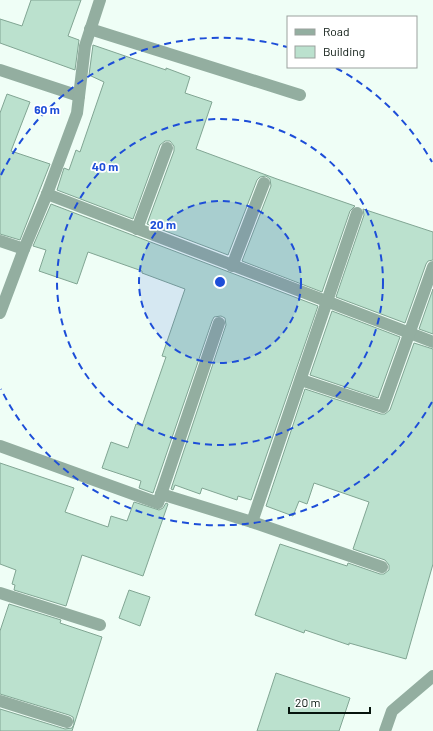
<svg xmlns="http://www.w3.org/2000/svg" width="433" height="731" viewBox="0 0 433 731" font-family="Barlow,sans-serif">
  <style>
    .building { fill: #bbe1ce; stroke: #81a593 }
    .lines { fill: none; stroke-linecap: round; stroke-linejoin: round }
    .service { stroke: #93aea0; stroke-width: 12 }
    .minor { stroke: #93aea0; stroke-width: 12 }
    .ring { fill: none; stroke: #1d4ed8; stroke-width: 2; stroke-dasharray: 7 5 }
    .centre { fill: #1d4ed8; stroke: #fff; stroke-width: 2 }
    .ring-label { font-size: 12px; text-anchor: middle; font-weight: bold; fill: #1d4ed8; stroke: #fff; stroke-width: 3.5; stroke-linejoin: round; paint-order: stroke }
  </style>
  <rect width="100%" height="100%" fill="#effef6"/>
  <!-- building -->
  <g class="building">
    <polygon points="31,0 81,0 68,36 79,40 75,70 0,43 0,19 22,26"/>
    <polygon points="93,45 166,70 166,68 190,77 185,93 212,102 196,149 277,179 355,206 350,211 322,292 242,261 271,186 270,179 266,176 260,177 257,180 228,255 147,224 174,151 174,146 170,141 165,141 160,145 133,219 57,190 64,168 69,170 76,150 80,152 104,82 89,75"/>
    <polygon points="7,94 30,102 11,151 50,164 20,240 0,234 0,113"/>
    <polygon points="51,204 318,306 251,500 238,496 237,500 202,488 200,494 175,485 173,490 171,489 226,325 225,318 221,316 214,317 212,321 153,493 139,488 141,481 102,468 111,442 128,448 136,424 142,426 166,357 162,356 185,289 142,273 142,271 88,252 77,284 39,271 46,250 33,246"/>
    <polygon points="363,209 433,232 433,260 428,261 426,264 405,323 336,297 364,215"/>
    <polygon points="433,289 433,334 419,329"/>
    <polygon points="332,311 400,337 378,398 310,375"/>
    <polygon points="414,343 433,349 433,564 406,659 349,643 349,645 305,630 304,633 255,615 280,544 347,566 348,563 380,574 384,574 389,570 389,565 385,560 353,549 369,502 314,483 307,504 299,501 293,516 266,506 305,389 381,414 385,414 390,410"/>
    <polygon points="0,463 74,488 65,512 108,527 111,516 127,521 134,502 159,510 163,508 166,503 168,504 143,576 82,555 66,606 14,590 15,585 12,584 16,570 0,564"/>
    <polygon points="129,590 150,597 140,626 119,618"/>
    <polygon points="9,604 61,620 60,623 102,637 72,731 0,731 0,709 65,729 72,728 74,724 73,717 69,715 0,694 0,631"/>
    <polygon points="276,673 350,698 339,731 257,731"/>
  </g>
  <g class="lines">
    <!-- service -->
    <polyline class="service" points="385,731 392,711 433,676"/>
    <!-- minor -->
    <g class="minor">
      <polyline points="90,29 300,95"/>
      <polyline points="0,70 79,96"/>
      <polyline points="47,194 433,342"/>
      <polyline points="137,229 167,148"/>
      <polyline points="0,241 24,249"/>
      <polyline points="232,266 264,183"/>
      <polyline points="0,313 24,249 47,194 77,113 85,46 100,0"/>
      <polyline points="301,380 383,407 433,267"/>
      <polyline points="0,446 158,503 219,323"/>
      <polyline points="161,494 252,522 382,567"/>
      <polyline points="252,522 357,213"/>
      <polyline points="0,593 100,625"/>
      <polyline points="0,701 67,722"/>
    </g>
  </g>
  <!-- distance rings -->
  <circle cx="220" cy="282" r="81" fill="#1d4ed8" fill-opacity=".12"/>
  <g class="ring">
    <circle cx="220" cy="282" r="81"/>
    <circle cx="220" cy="282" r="163"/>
    <path d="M432 402A244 244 0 0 1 1 389M1 175A244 244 0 0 1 287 47M336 68A244 244 0 0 1 432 162"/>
  </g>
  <circle cx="220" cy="282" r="6" class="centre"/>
  <g class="ring-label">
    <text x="47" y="114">60 m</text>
    <text x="105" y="171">40 m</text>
    <text x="163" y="229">20 m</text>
  </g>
  <!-- legend -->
  <rect x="287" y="16" width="130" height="52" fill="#ffffff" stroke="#9ba19e"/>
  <rect x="295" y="29" width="20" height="6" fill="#93aea0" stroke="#9ba19e"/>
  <text x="323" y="36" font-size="12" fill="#06140d">Road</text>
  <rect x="295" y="46" width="20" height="12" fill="#bbe1ce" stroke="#9ba19e"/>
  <text x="323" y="56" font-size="12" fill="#06140d">Building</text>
  <!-- scale -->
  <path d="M289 707v6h81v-6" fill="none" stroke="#06140d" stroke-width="2"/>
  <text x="295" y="707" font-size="12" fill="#06140d" stroke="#ffffff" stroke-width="3" paint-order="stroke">20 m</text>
</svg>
